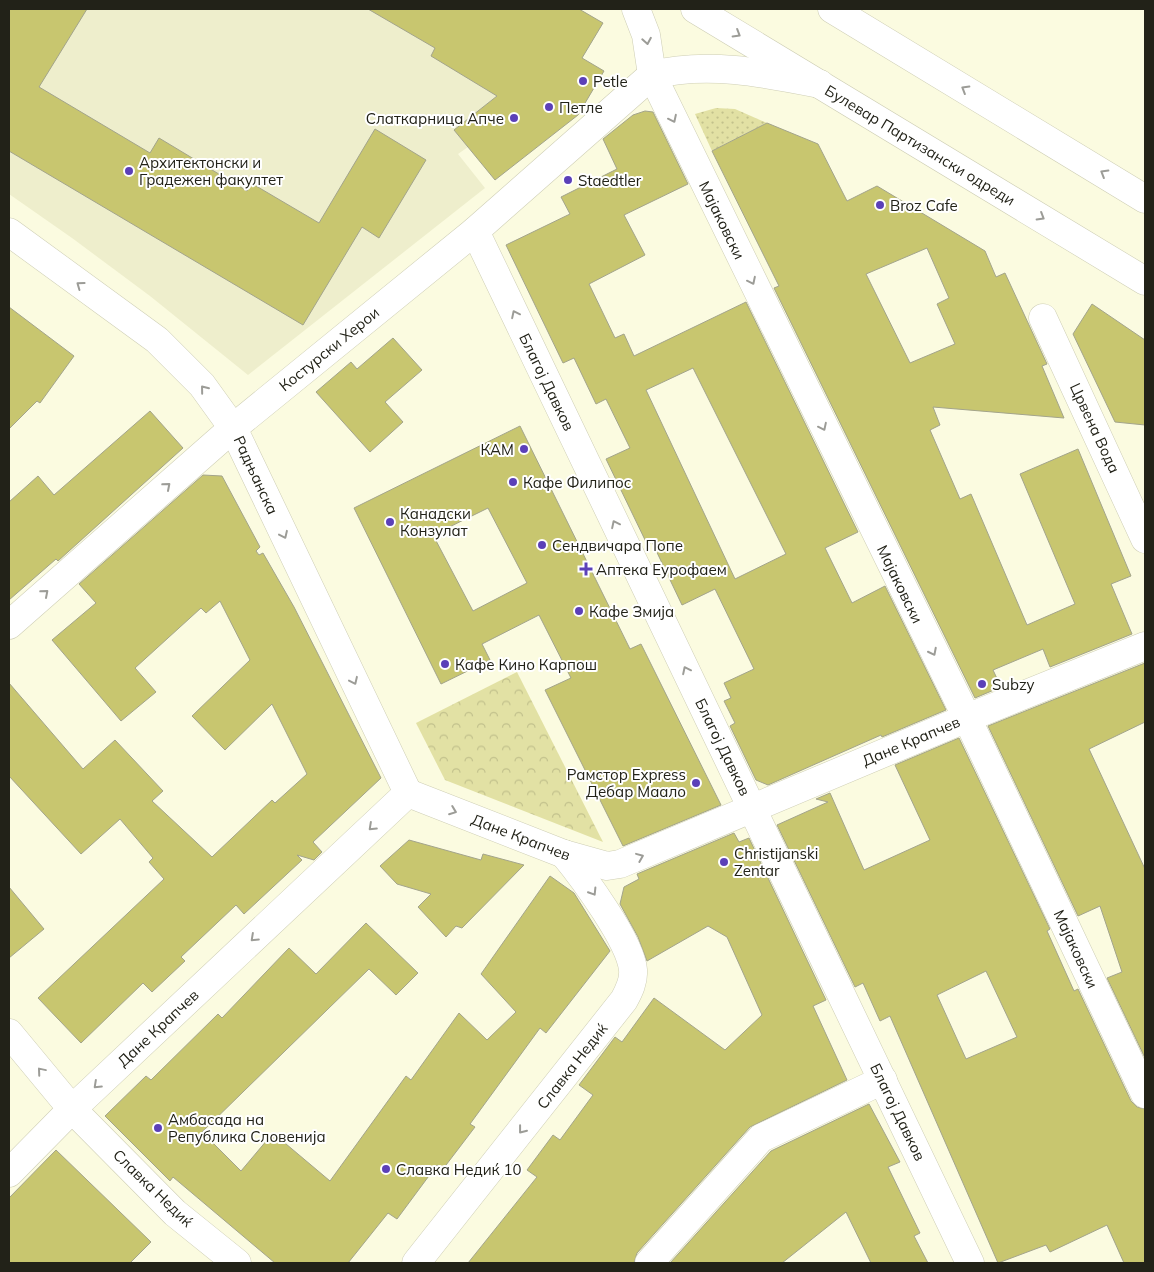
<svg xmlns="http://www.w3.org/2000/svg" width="1154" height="1272" viewBox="0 0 1154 1272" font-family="Mulish,sans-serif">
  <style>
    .built { fill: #eec }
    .grass { fill: url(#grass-dots) }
    .forest { fill: url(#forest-crowns) }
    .building { fill: #c8c66f; stroke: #a3a48b; fill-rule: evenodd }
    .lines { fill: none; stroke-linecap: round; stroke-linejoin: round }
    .minor-casing { stroke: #ceceb5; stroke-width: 29 }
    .minor { stroke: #fff; stroke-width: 28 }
    .oneway { stroke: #9c9c97 }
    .poi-dot { fill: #5b40b8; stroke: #fff; stroke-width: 2 }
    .labels { text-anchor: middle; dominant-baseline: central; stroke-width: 4; stroke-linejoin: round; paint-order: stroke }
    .poi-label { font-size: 15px; fill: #222218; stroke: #fff; text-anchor: start }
    .street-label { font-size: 15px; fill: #222218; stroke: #fff }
  </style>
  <defs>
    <pattern id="grass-dots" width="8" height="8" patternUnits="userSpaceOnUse" patternTransform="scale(1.25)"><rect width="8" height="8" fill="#e2e1a4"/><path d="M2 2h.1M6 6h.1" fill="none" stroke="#c2c18c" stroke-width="1.8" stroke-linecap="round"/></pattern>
    <pattern id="forest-crowns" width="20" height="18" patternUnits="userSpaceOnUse" patternTransform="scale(1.25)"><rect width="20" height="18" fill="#e2e1a4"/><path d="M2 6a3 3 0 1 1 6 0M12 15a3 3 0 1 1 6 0" fill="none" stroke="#c2c18c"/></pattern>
  </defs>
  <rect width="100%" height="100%" fill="#fbfbe0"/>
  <!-- built -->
  <polygon class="built" points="9,9 579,9 603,23 582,58 522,76 455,129 468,147 458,154 485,188 248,375 150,296 72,238 9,194"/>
  <!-- grass -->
  <polygon class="grass" points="716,108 735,109 767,123 712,151 695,114"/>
  <!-- forest -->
  <polygon class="forest" points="517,672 603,842 445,780 416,723"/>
  <!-- building -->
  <g class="building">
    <polygon points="9,9 87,9 39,87 150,153 159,138 247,191 251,183 319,223 375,129 426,160 379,238 362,227 303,325 9,151"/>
    <polygon points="368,9 579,9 603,23 582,58 604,71 578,115 495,180 454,130 497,96 431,56 435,48"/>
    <path d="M645,111L653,112L688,184L624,215L645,255L589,284L615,338L624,334L634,356L746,302L858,532L825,548L852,603L885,586L946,710L882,737L881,735L768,785L756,780L730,726L735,723L724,701L731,698L724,683L754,669L715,589L682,605L652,542L647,544L606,459L630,448L606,399L596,404L574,358L563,363L506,245L570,214L561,197L617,169L603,139L633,115ZM693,368L786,554L735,579L646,390Z"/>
    <path d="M767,123L818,144L847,201L877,186L985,251L996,277L1005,273L1047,364L1042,366L1064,418L933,407L940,425L930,430L960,499L971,494L1027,625L1075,604L1020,474L1078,449L1131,576L1111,584L1132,634L1050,667L1043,649L993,670L1001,687L975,698L774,288L779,286L712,151ZM927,248L949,298L937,304L955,344L910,363L866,274Z"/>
    <polygon points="1092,304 1145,340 1145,425 1115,422 1073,334"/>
    <polygon points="9,307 74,356 40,403 37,401 9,429"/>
    <polygon points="393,338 422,370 385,402 403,422 370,452 316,392 351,362 357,369"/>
    <polygon points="150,411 183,448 58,561 56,559 9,600 9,502 38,476 54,495"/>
    <path d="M520,426L630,649L641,644L721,805L623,846L545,690L571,678L539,615L482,644L490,660L441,684L354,508ZM488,508L527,583L473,611L433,535Z"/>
    <polygon points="203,475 222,476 260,547 256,551 259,555 263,553 294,607 381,778 313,842 322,852 314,860 297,855 302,860 244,914 236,905 181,957 185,961 152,992 143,983 81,1043 38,998 164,879 149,862 153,858 120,819 81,854 9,776 9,683 83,769 115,740 163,791 152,801 212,857 272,800 275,803 307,774 272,704 225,750 192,716 250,660 220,601 206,613 201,608 135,668 156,692 121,721 52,640 96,603 79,584"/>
    <polygon points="1145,663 1145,722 1089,749 1145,869 1145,1058 1107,978 1122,972 1100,906 1078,916 988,726"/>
    <path d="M959,738L1050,929L1047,931L1074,991L1078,989L1131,1101L1137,1107L1145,1109V1263H1124L1107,1225L1050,1252L1046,1245L998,1263L890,1016L880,1021L863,983L855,987L777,825L828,802L816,799L830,793L864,870L930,840L895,765ZM986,971L1017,1037L966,1059L937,995Z"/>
    <polygon points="734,833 739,842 749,838 826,1000 813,1006 847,1080 750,1127 637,1253 634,1263 468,1263 537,1177 527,1170 553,1135 560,1140 593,1095 579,1085 615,1037 622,1042 654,998 725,1050 762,1015 727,937 708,926 647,961 638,937 620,904 624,887 639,879 637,874"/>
    <polygon points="409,840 481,860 483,854 524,865 462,928 456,926 446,937 418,907 431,894 397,884 380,866"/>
    <polygon points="550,876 574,893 610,951 546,1033 540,1028 470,1124 475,1127 443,1169 437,1165 397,1219 388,1213 348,1263 275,1263 173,1177 170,1181 105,1116 146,1076 151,1080 218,1014 222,1018 289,948 316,974 366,923 418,973 396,995 369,969 202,1132 241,1171 273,1133 330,1181 406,1076 411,1080 459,1013 487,1040 516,1012 481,974"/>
    <polygon points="9,887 44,929 9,958"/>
    <polygon points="869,1104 900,1162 888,1167 920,1233 914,1236 928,1263 871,1263 846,1212 782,1263 670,1263 771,1151"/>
    <polygon points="56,1150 151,1242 130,1263 9,1263 9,1198"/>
  </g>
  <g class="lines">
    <defs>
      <g id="minor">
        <polyline points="636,9 646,35 652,75 967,718 1145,1094"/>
        <polyline points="695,9 1145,281"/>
        <polyline points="832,9 1145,199"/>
        <polyline points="475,231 970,1263"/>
        <polyline points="9,232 157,340 202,385 233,428 408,793"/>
        <polyline points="1043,318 1145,539"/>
        <path d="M9,625L233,428L475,231L652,75C707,61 765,73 820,84"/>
        <polyline points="408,793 564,854 607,866 620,864 967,718 1145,646"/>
        <polyline points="9,1033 72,1109 175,1213 237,1263"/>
        <polyline points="9,1173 72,1109 408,793"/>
        <path d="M416,1263L624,1000C629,991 634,981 633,970C631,942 583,877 564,854"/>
        <polyline points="649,1263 761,1138 883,1080"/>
      </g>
    </defs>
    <!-- minor casing -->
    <use href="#minor" class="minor-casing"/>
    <!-- minor -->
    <use href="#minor" class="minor"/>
  </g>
  <!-- one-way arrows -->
  <defs><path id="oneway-chevron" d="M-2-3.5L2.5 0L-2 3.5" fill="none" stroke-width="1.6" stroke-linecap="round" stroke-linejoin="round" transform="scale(1.25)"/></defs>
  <g class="oneway">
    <use href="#oneway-chevron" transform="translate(737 34) rotate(31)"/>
    <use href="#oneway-chevron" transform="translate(647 41) rotate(80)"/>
    <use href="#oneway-chevron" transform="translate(965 89) rotate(-149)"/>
    <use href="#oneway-chevron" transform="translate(673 119) rotate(64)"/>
    <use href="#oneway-chevron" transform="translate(1104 173) rotate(-149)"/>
    <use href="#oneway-chevron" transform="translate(1041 217) rotate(31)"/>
    <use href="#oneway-chevron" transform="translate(752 281) rotate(64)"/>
    <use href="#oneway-chevron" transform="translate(80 285) rotate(-144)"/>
    <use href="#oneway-chevron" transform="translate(515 314) rotate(-116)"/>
    <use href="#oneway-chevron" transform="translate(204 389) rotate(-129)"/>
    <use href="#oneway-chevron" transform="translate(823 427) rotate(64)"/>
    <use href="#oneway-chevron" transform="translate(167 486) rotate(-41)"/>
    <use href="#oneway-chevron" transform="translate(615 524) rotate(-116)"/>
    <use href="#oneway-chevron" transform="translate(284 535) rotate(65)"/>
    <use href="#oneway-chevron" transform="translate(45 593) rotate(-41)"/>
    <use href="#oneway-chevron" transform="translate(933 652) rotate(63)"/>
    <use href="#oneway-chevron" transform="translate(686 670) rotate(-116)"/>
    <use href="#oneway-chevron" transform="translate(354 681) rotate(65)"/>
    <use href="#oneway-chevron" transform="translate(453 811) rotate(21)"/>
    <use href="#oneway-chevron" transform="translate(372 827) rotate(137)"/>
    <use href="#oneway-chevron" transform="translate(640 857) rotate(-22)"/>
    <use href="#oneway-chevron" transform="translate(593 892) rotate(58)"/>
    <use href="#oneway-chevron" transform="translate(254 938) rotate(137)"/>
    <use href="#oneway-chevron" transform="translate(41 1071) rotate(-130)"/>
    <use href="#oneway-chevron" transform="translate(97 1085) rotate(137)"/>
    <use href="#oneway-chevron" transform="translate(522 1130) rotate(128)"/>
  </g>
  <!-- markers -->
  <g class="poi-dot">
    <circle cx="583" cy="81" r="5"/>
    <circle cx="549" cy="107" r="5"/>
    <circle cx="514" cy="118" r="5"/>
    <circle cx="129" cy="171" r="5"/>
    <circle cx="568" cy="180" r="5"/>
    <circle cx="880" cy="205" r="5"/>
    <circle cx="524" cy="449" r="5"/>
    <circle cx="513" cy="482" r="5"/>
    <circle cx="390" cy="522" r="5"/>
    <circle cx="542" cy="545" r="5"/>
    <path d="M583.5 561.5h5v5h5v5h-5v5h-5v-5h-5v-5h5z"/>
    <circle cx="579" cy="611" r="5"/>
    <circle cx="445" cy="664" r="5"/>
    <circle cx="982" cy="684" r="5"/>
    <circle cx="696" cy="783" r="5"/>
    <circle cx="724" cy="862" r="5"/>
    <circle cx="158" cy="1128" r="5"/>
    <circle cx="386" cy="1169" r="5"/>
  </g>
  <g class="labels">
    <!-- poi labels -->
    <g class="poi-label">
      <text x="593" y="81">Petle</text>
      <text x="559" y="107">Петле</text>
      <text x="504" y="118" text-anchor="end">Слаткарница Апче</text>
      <text x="139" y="162">Архитектонски и<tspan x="139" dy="17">Градежен факултет</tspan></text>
      <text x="578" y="180">Staedtler</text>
      <text x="890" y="205">Broz Cafe</text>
      <text x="514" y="449" text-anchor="end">КАМ</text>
      <text x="523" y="482">Кафе Филипос</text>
      <text x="400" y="513">Канадски<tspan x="400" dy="17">Конзулат</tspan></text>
      <text x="552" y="545">Сендвичара Попе</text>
      <text x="596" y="569">Аптека Еурофаем</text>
      <text x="589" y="611">Кафе Змија</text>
      <text x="455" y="664">Кафе Кино Карпош</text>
      <text x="992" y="684">Subzy</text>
      <text x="686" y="774" text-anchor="end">Рамстор Express<tspan x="686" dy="17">Дебар Маало</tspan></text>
      <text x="734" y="853">Christijanski<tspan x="734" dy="17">Zentar</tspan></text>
      <text x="168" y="1119">Амбасада на<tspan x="168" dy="17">Република Словенија</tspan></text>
      <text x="396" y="1169">Славка Недиќ 10</text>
    </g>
    <!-- street labels -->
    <g class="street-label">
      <text transform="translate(920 145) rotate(31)">Булевар Партизански одреди</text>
      <text transform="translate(722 220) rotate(64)">Мајаковски</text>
      <text transform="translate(329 349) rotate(-39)">Костурски Херои</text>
      <text transform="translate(547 382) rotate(64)">Благој Давков</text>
      <text transform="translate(1095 428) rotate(65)">Црвена Вода</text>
      <text transform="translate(256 475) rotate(65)">Радњанска</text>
      <text transform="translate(900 584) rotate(64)">Мајаковски</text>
      <text transform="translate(911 741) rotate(-23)">Дане Крапчев</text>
      <text transform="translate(723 747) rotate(64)">Благој Давков</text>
      <text transform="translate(521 837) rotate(21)">Дане Крапчев</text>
      <text transform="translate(1076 949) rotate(65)">Мајаковски</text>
      <text transform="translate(158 1028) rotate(-43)">Дане Крапчев</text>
      <text transform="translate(572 1066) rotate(-52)">Славка Недиќ</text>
      <text transform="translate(898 1112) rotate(64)">Благој Давков</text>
      <text transform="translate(153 1188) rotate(44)">Славка Недиќ</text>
    </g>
  </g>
  <!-- border -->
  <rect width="1154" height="1272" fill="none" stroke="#222218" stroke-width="20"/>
</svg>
